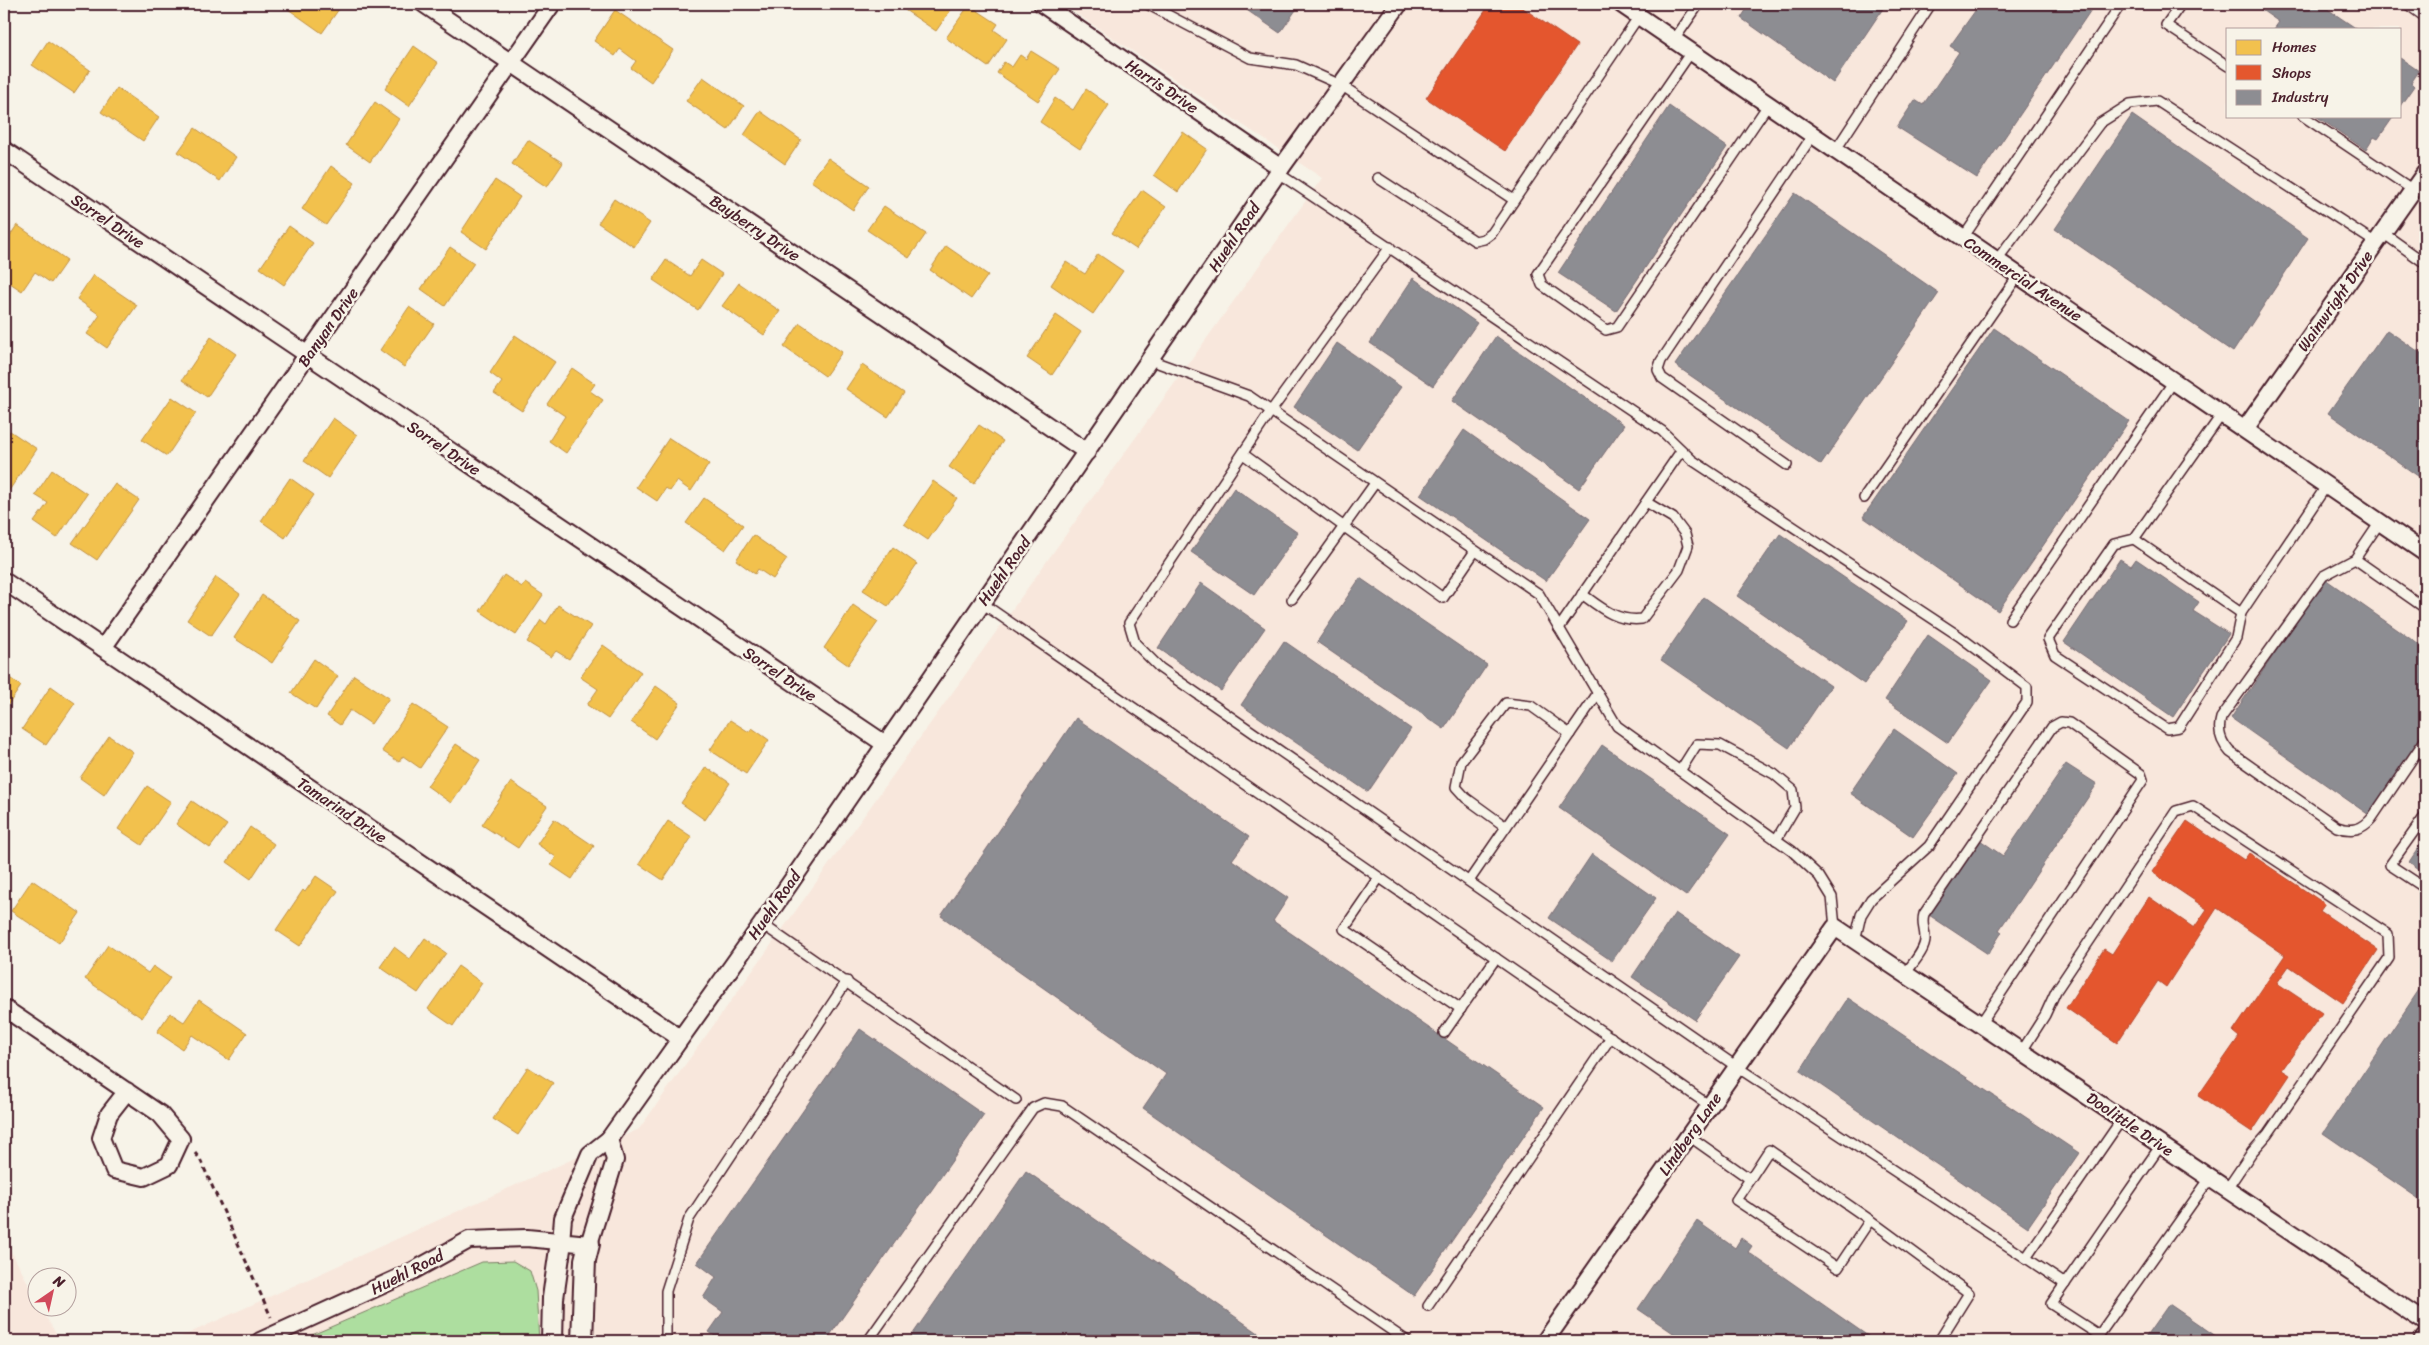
<svg xmlns="http://www.w3.org/2000/svg" width="2429" height="1345" viewBox="0 0 2429 1345" font-family="Sriracha,sans-serif">
  <style>
    .built { fill: #f8e7dc; fill-rule: evenodd }
    .green { fill: #adde9f; stroke: #7c7e65 }
    .homes { fill: #f2c14e; stroke: #c09044 }
    .shops { fill: #e4572e; stroke: #b6462d }
    .industry { fill: #8d8d92; stroke: #796c73 }
    .lines { fill: none; stroke-linecap: round; stroke-linejoin: round }
    .service-casing { stroke: #4a1f2b; stroke-width: 12 }
    .minor-casing { stroke: #4a1f2b; stroke-width: 20 }
    .tertiary-casing { stroke: #4a1f2b; stroke-width: 24 }
    .path { stroke: #4a1f2b; stroke-width: 3; stroke-dasharray: 5 4; stroke-linecap: butt }
    .service { stroke: #f7f3e8; stroke-width: 9 }
    .minor { stroke: #f7f3e8; stroke-width: 16 }
    .tertiary { stroke: #f7f3e8; stroke-width: 20 }
    .labels { text-anchor: middle; dominant-baseline: central; stroke-width: 5; stroke-linejoin: round; paint-order: stroke }
    .street-label { font-size: 16px; fill: #4a1f2b; stroke: #f7f3e8 }
  </style>
  <rect width="100%" height="100%" fill="#f7f3e8"/>
  <filter id="ink" filterUnits="userSpaceOnUse"><feTurbulence type="fractalNoise" baseFrequency=".02" numOctaves="2"/><feDisplacementMap in="SourceGraphic" scale="10" xChannelSelector="R" yChannelSelector="G"/><feConvolveMatrix kernelMatrix="1 2 1 2 8 2 1 2 1" color-interpolation-filters="sRGB"/></filter>
  <g filter="url(#ink)">
    <!-- built -->
    <g class="built">
      <path d="M1062,4H2425V1341H172L639,1129L1322,178ZM2228,29H2400V116H2228Z"/>
      <polygon points="4,1238 37,1300 38,1308 41,1308 60,1341 4,1341"/>
    </g>
    <!-- green -->
    <polygon class="green" points="513,1261 530,1271 536,1291 539,1341 298,1341 482,1262"/>
    <!-- homes -->
    <g class="homes">
      <polygon points="281,4 331,4 339,9 322,33"/>
      <polygon points="896,4 955,4 936,31"/>
      <polygon points="969,5 998,24 994,30 1007,39 988,67 946,38"/>
      <polygon points="615,10 673,50 651,82 631,68 636,61 620,49 615,56 594,41"/>
      <polygon points="48,41 90,70 74,93 32,65"/>
      <polygon points="414,46 438,63 409,106 385,89"/>
      <polygon points="1031,51 1060,69 1038,101 997,73 1004,62 1012,67 1020,55 1026,59"/>
      <polygon points="703,77 744,106 728,130 686,101"/>
      <polygon points="117,88 159,117 143,141 101,112"/>
      <polygon points="1086,89 1109,105 1080,149 1040,122 1055,98 1073,110"/>
      <polygon points="375,102 399,119 370,162 346,145"/>
      <polygon points="760,111 801,140 785,164 744,135"/>
      <polygon points="195,128 236,157 220,181 178,152"/>
      <polygon points="1183,132 1207,149 1178,192 1154,175"/>
      <polygon points="528,140 563,163 547,187 512,164"/>
      <polygon points="828,158 869,186 853,210 811,181"/>
      <polygon points="331,166 355,183 326,225 302,209"/>
      <polygon points="495,180 520,197 486,249 461,232"/>
      <polygon points="1142,190 1166,207 1136,249 1112,233"/>
      <polygon points="614,199 650,223 634,247 598,223"/>
      <polygon points="884,206 926,234 909,258 867,230"/>
      <polygon points="17,225 67,260 51,283 35,272 22,291 10,283 4,292 4,245"/>
      <polygon points="289,226 313,243 284,285 260,268"/>
      <polygon points="946,246 988,275 971,299 930,270"/>
      <polygon points="450,247 474,263 445,306 421,289"/>
      <polygon points="1098,254 1123,271 1093,314 1051,285 1066,262 1085,274"/>
      <polygon points="666,260 690,276 701,260 722,274 698,310 653,280"/>
      <polygon points="93,275 137,305 107,348 87,334 100,315 77,299"/>
      <polygon points="739,283 780,311 764,335 722,306"/>
      <polygon points="409,307 434,324 404,367 380,350"/>
      <polygon points="1056,315 1081,332 1052,375 1027,358"/>
      <polygon points="800,323 842,352 825,376 784,347"/>
      <polygon points="515,335 555,362 522,411 494,393 502,382 490,373"/>
      <polygon points="211,337 236,354 207,397 182,380"/>
      <polygon points="862,365 904,393 888,417 846,389"/>
      <polygon points="572,368 595,384 590,391 603,400 566,453 549,441 565,416 547,404"/>
      <polygon points="172,397 196,413 167,456 142,440"/>
      <polygon points="333,418 357,435 328,478 304,461"/>
      <polygon points="979,425 1003,441 974,484 949,467"/>
      <polygon points="10,431 37,449 6,495 4,493 4,440"/>
      <polygon points="669,438 709,464 691,491 677,481 670,491 666,488 657,501 636,487"/>
      <polygon points="52,470 87,494 57,538 34,522 48,503 35,495"/>
      <polygon points="290,478 314,495 285,538 261,521"/>
      <polygon points="933,481 957,498 928,540 904,524"/>
      <polygon points="115,484 139,500 97,560 72,543"/>
      <polygon points="704,498 743,525 725,550 686,523"/>
      <polygon points="753,535 787,559 773,579 758,569 755,574 736,560"/>
      <polygon points="893,547 917,564 888,606 863,590"/>
      <polygon points="504,575 522,587 525,583 543,595 516,635 480,611"/>
      <polygon points="216,577 240,594 211,636 187,620"/>
      <polygon points="262,595 300,621 272,663 234,638"/>
      <polygon points="558,605 591,626 569,659 556,651 551,657 527,642 541,620 546,624"/>
      <polygon points="853,605 878,622 848,665 824,648"/>
      <polygon points="603,645 641,672 608,719 587,705 598,689 580,677"/>
      <polygon points="314,659 338,676 316,709 291,693"/>
      <polygon points="4,674 21,686 4,711"/>
      <polygon points="354,675 389,698 371,724 350,710 340,725 327,716"/>
      <polygon points="51,686 75,703 46,745 22,729"/>
      <polygon points="656,686 680,703 655,739 631,722"/>
      <polygon points="413,704 448,727 420,768 403,756 399,762 382,751"/>
      <polygon points="730,720 749,732 752,728 769,740 746,774 710,750"/>
      <polygon points="109,736 133,752 104,795 80,778"/>
      <polygon points="456,744 480,760 451,803 427,786"/>
      <polygon points="706,767 730,783 705,820 681,803"/>
      <polygon points="511,782 547,806 518,848 482,825"/>
      <polygon points="147,786 171,802 142,845 118,829"/>
      <polygon points="192,801 227,825 210,848 176,824"/>
      <polygon points="554,819 594,846 572,879 551,865 556,857 537,844"/>
      <polygon points="668,821 692,837 663,880 639,864"/>
      <polygon points="250,827 274,844 251,879 227,862"/>
      <polygon points="316,876 338,891 300,946 276,930 303,890 305,892"/>
      <polygon points="32,880 80,913 59,943 11,911"/>
      <polygon points="425,938 446,953 418,993 380,967 394,947 410,959"/>
      <polygon points="108,945 148,973 153,966 170,978 142,1018 85,979"/>
      <polygon points="458,966 482,983 453,1026 428,1009"/>
      <polygon points="199,1000 247,1033 229,1060 192,1035 182,1049 157,1032 170,1013 184,1022"/>
      <polygon points="528,1067 553,1083 518,1135 493,1119"/>
    </g>
    <!-- shops -->
    <g class="shops">
      <polygon points="1490,4 1517,4 1577,45 1505,151 1426,98"/>
      <polygon points="2187,821 2244,860 2249,853 2325,904 2320,911 2378,950 2343,1003 2289,966 2277,983 2322,1013 2282,1070 2290,1075 2252,1132 2198,1096 2239,1037 2233,1032 2285,955 2217,908 2166,987 2158,981 2117,1043 2066,1008 2104,949 2112,954 2149,897 2194,928 2207,909 2152,872"/>
    </g>
    <!-- industry -->
    <g class="industry">
      <polygon points="1238,4 1300,4 1280,33"/>
      <polygon points="1750,4 1886,4 1833,83 1741,18"/>
      <polygon points="1980,4 2095,4 1977,178 1897,127 1915,100 1923,105 1959,52 1950,46"/>
      <polygon points="2253,4 2320,4 2357,29 2274,29 2279,22"/>
      <polygon points="2400,58 2419,71 2411,83 2414,86 2400,106"/>
      <polygon points="1669,106 1727,147 1616,311 1558,273"/>
      <polygon points="2132,115 2308,238 2233,352 2055,229"/>
      <polygon points="2316,116 2394,116 2378,139 2374,137 2366,150"/>
      <polygon points="1795,193 1939,293 1821,465 1675,365"/>
      <polygon points="1413,278 1477,323 1433,386 1370,343"/>
      <polygon points="1994,328 2129,421 1998,611 1863,517"/>
      <polygon points="2387,330 2425,356 2425,481 2328,413"/>
      <polygon points="1496,336 1624,425 1579,489 1452,401"/>
      <polygon points="1337,343 1401,387 1357,450 1294,407"/>
      <polygon points="1464,430 1590,519 1546,581 1420,495"/>
      <polygon points="1234,488 1298,533 1254,595 1191,552"/>
      <polygon points="1780,534 1908,621 1864,684 1737,596"/>
      <polygon points="2120,559 2131,566 2136,559 2199,602 2193,611 2229,634 2173,717 2064,642"/>
      <polygon points="1360,578 1487,665 1444,729 1317,642"/>
      <polygon points="2325,579 2425,649 2425,734 2369,815 2231,718"/>
      <polygon points="1201,583 1265,628 1221,691 1158,648"/>
      <polygon points="1704,597 1831,686 1789,748 1661,660"/>
      <polygon points="1928,635 1992,680 1948,743 1885,700"/>
      <polygon points="1284,641 1411,729 1368,792 1241,705"/>
      <polygon points="1076,718 1249,837 1232,860 1288,898 1273,921 1544,1107 1414,1296 1143,1108 1166,1074 941,916"/>
      <polygon points="1894,729 1958,774 1913,837 1850,793"/>
      <polygon points="1602,745 1730,834 1686,896 1559,808"/>
      <polygon points="2066,764 2097,784 1999,930 2002,932 1988,954 1929,915 1980,840 2003,856"/>
      <polygon points="2425,838 2425,873 2409,862"/>
      <polygon points="1592,854 1656,898 1612,961 1549,918"/>
      <polygon points="1675,913 1739,957 1695,1020 1632,977"/>
      <polygon points="2425,981 2425,1203 2323,1133"/>
      <polygon points="1848,998 2079,1153 2028,1227 1800,1071"/>
      <polygon points="860,1029 984,1115 826,1341 722,1341 709,1332 723,1312 703,1298 716,1277 697,1263"/>
      <polygon points="1026,1171 1270,1341 908,1341"/>
      <polygon points="1697,1221 1735,1248 1741,1238 1752,1246 1748,1252 1875,1341 1685,1341 1638,1309"/>
      <polygon points="2169,1304 2223,1341 2143,1341"/>
    </g>
    <g class="lines">
      <defs>
        <g id="service">
          <polyline points="1147,4 1250,58 1296,65 1341,85 1514,200"/>
          <polyline points="2181,4 2166,25 2228,66"/>
          <polyline points="2407,4 2425,17"/>
          <polyline points="1674,40 1699,4"/>
          <polyline points="1691,52 1538,274 1542,285 1606,330 1617,327 1768,105"/>
          <polyline points="2303,116 2413,190"/>
          <polyline points="1835,151 1931,4"/>
          <polyline points="1278,173 1662,431 1692,460 1959,636 2027,687 2027,702 1929,846 1871,899 1861,915 1855,941"/>
          <polyline points="1378,178 1475,241 1484,239 1492,233 1639,16"/>
          <polyline points="2383,233 2425,263"/>
          <polyline points="1963,238 2121,4"/>
          <polyline points="1390,247 1271,411 1129,623 1135,643 1160,668 1737,1067 2026,1258 2122,1119"/>
          <polyline points="1996,261 2100,123 2130,104 2157,101 2376,243"/>
          <polyline points="1150,360 1249,396 1539,594 1617,726 1792,851 1819,876 1832,897 1835,927"/>
          <polyline points="2222,414 2134,539 2114,544 2048,639 2055,655 2167,729 2179,727 2236,638 2241,613 2327,485"/>
          <polyline points="1243,454 1443,598 1475,551"/>
          <polyline points="1787,465 1662,378 1658,370 1661,361 1813,135"/>
          <polyline points="1864,498 2018,276"/>
          <path d="M2380,522L2355,559L2323,576L2221,718C2217,732 2221,742 2230,752L2337,827C2352,832 2362,830 2372,818L2425,740"/>
          <polyline points="2134,539 2241,613"/>
          <polyline points="2355,559 2425,608"/>
          <path d="M1582,594C1601,608 1617,622 1642,619L1679,570L1688,546L1685,534L1673,518L1646,502"/>
          <polyline points="1292,599 1375,483"/>
          <polyline points="982,603 1710,1106"/>
          <polyline points="2010,620 2174,381"/>
          <polyline points="1559,628 1681,451"/>
          <polyline points="1680,771 1697,744 1720,745 1774,774 1793,790 1795,808 1776,840"/>
          <polyline points="2425,816 2390,865 2425,888"/>
          <polyline points="1506,827 1466,798 1456,787 1461,762 1506,703 1531,706 1570,734"/>
          <polyline points="1379,878 1344,929 1461,1009"/>
          <polyline points="1469,881 1598,693"/>
          <polyline points="762,924 1016,1100"/>
          <path d="M1905,974C1912,964 1926,950 1925,938C1925,928 1921,924 1924,914L2052,727L2061,722L2069,723L2141,774L2143,780L1981,1023"/>
          <polyline points="1444,1033 1496,958"/>
          <polyline points="2022,1051 2045,1015 2056,991 2176,811 2193,806 2388,934 2389,958 2268,1134 2252,1152 2227,1189"/>
          <polyline points="1689,1136 1750,1179 1769,1150 1870,1220 1838,1268 1736,1200 1750,1179"/>
          <polyline points="2161,1145 2051,1304 2099,1335 2210,1178"/>
          <polyline points="1870,1220 1969,1293 1939,1341"/>
          <polyline points="2026,1258 2065,1284"/>
          <polyline points="1428,1306 1611,1037"/>
          <polyline points="666,1341 666,1291 689,1219 847,981"/>
          <polyline points="868,1341 1033,1108 1044,1103 1062,1106 1407,1341"/>
        </g>
        <g id="minor">
          <polyline points="424,4 1087,452"/>
          <polyline points="1042,4 1281,168"/>
          <polyline points="1621,4 2425,553"/>
          <polyline points="4,150 885,744"/>
          <polyline points="2245,429 2425,173"/>
          <polyline points="4,581 680,1038"/>
          <polyline points="103,648 552,4"/>
          <polyline points="4,1008 160,1114 181,1139 169,1165 144,1177 114,1170 101,1138 109,1114 127,1091"/>
          <polyline points="609,1139 762,924 1281,168 1399,4"/>
          <polyline points="260,1341 409,1273 469,1240 527,1238 589,1244 615,1160 609,1139 590,1154 563,1218 561,1242"/>
          <polyline points="1545,1341 1835,927 2425,1322"/>
          <polyline points="2422,1341 2425,1337"/>
        </g>
        <g id="tertiary">
          <polyline points="552,1341 553,1298 561,1242"/>
          <polyline points="582,1341 585,1260 589,1244"/>
        </g>
      </defs>
      <!-- service casing -->
      <use href="#service" class="service-casing"/>
      <!-- minor casing -->
      <use href="#minor" class="minor-casing"/>
      <!-- tertiary casing -->
      <use href="#tertiary" class="tertiary-casing"/>
      <!-- path -->
      <polyline class="path" points="195,1153 200,1159 271,1317"/>
      <!-- service -->
      <use href="#service" class="service"/>
      <!-- minor -->
      <use href="#minor" class="minor"/>
      <!-- tertiary -->
      <use href="#tertiary" class="tertiary"/>
    </g>
  </g>
  <g class="labels">
    <!-- street labels -->
    <g class="street-label">
      <text transform="translate(1162 86) rotate(34)">Harris Drive</text>
      <text transform="translate(108 221) rotate(34)">Sorrel Drive</text>
      <text transform="translate(755 228) rotate(34)">Bayberry Drive</text>
      <text transform="translate(1234 237) rotate(-56)">Huehl Road</text>
      <text transform="translate(2023 279) rotate(34)">Commercial Avenue</text>
      <text transform="translate(2335 301) rotate(-55)">Wainwright Drive</text>
      <text transform="translate(328 327) rotate(-55)">Banyan Drive</text>
      <text transform="translate(444 448) rotate(34)">Sorrel Drive</text>
      <text transform="translate(1004 571) rotate(-55)">Huehl Road</text>
      <text transform="translate(780 674) rotate(34)">Sorrel Drive</text>
      <text transform="translate(342 810) rotate(34)">Tamarind Drive</text>
      <text transform="translate(774 905) rotate(-55)">Huehl Road</text>
      <text transform="translate(2130 1124) rotate(34)">Doolittle Drive</text>
      <text transform="translate(1690 1134) rotate(-55)">Lindberg Lane</text>
      <text transform="translate(407 1272) rotate(-27)">Huehl Road</text>
    </g>
  </g>
  <!-- margin -->
  <rect width="2429" height="1345" fill="none" stroke="#f7f3e8" stroke-width="20"/>
  <rect x="10" y="10" width="2409" height="1325" fill="none" stroke="#4a1f2b" stroke-width="2" filter="url(#ink)"/>
  <!-- legend -->
  <rect x="2226" y="28" width="175" height="90" fill="#f7f3e8" stroke="#b29e9c"/>
  <rect x="2236" y="40" width="25" height="15" fill="#f2c14e" stroke="#b29e9c"/>
  <text x="2272" y="52" font-size="15" fill="#4a1f2b">Homes</text>
  <rect x="2236" y="65" width="25" height="15" fill="#e4572e" stroke="#b29e9c"/>
  <text x="2272" y="78" font-size="15" fill="#4a1f2b">Shops</text>
  <rect x="2236" y="90" width="25" height="15" fill="#8d8d92" stroke="#b29e9c"/>
  <text x="2272" y="102" font-size="15" fill="#4a1f2b">Industry</text>
  <!-- north arrow -->
  <g transform="translate(52 1292) rotate(34)"><circle r="24" fill="#f7f3e8" stroke="#b29e9c"/>
  <path d="M0-4L9 19L0 12L-9 19Z" fill="#d1495b"/>
  <text y="-8" font-size="14" font-weight="bold" text-anchor="middle" fill="#4a1f2b">N</text>
  </g>
</svg>
